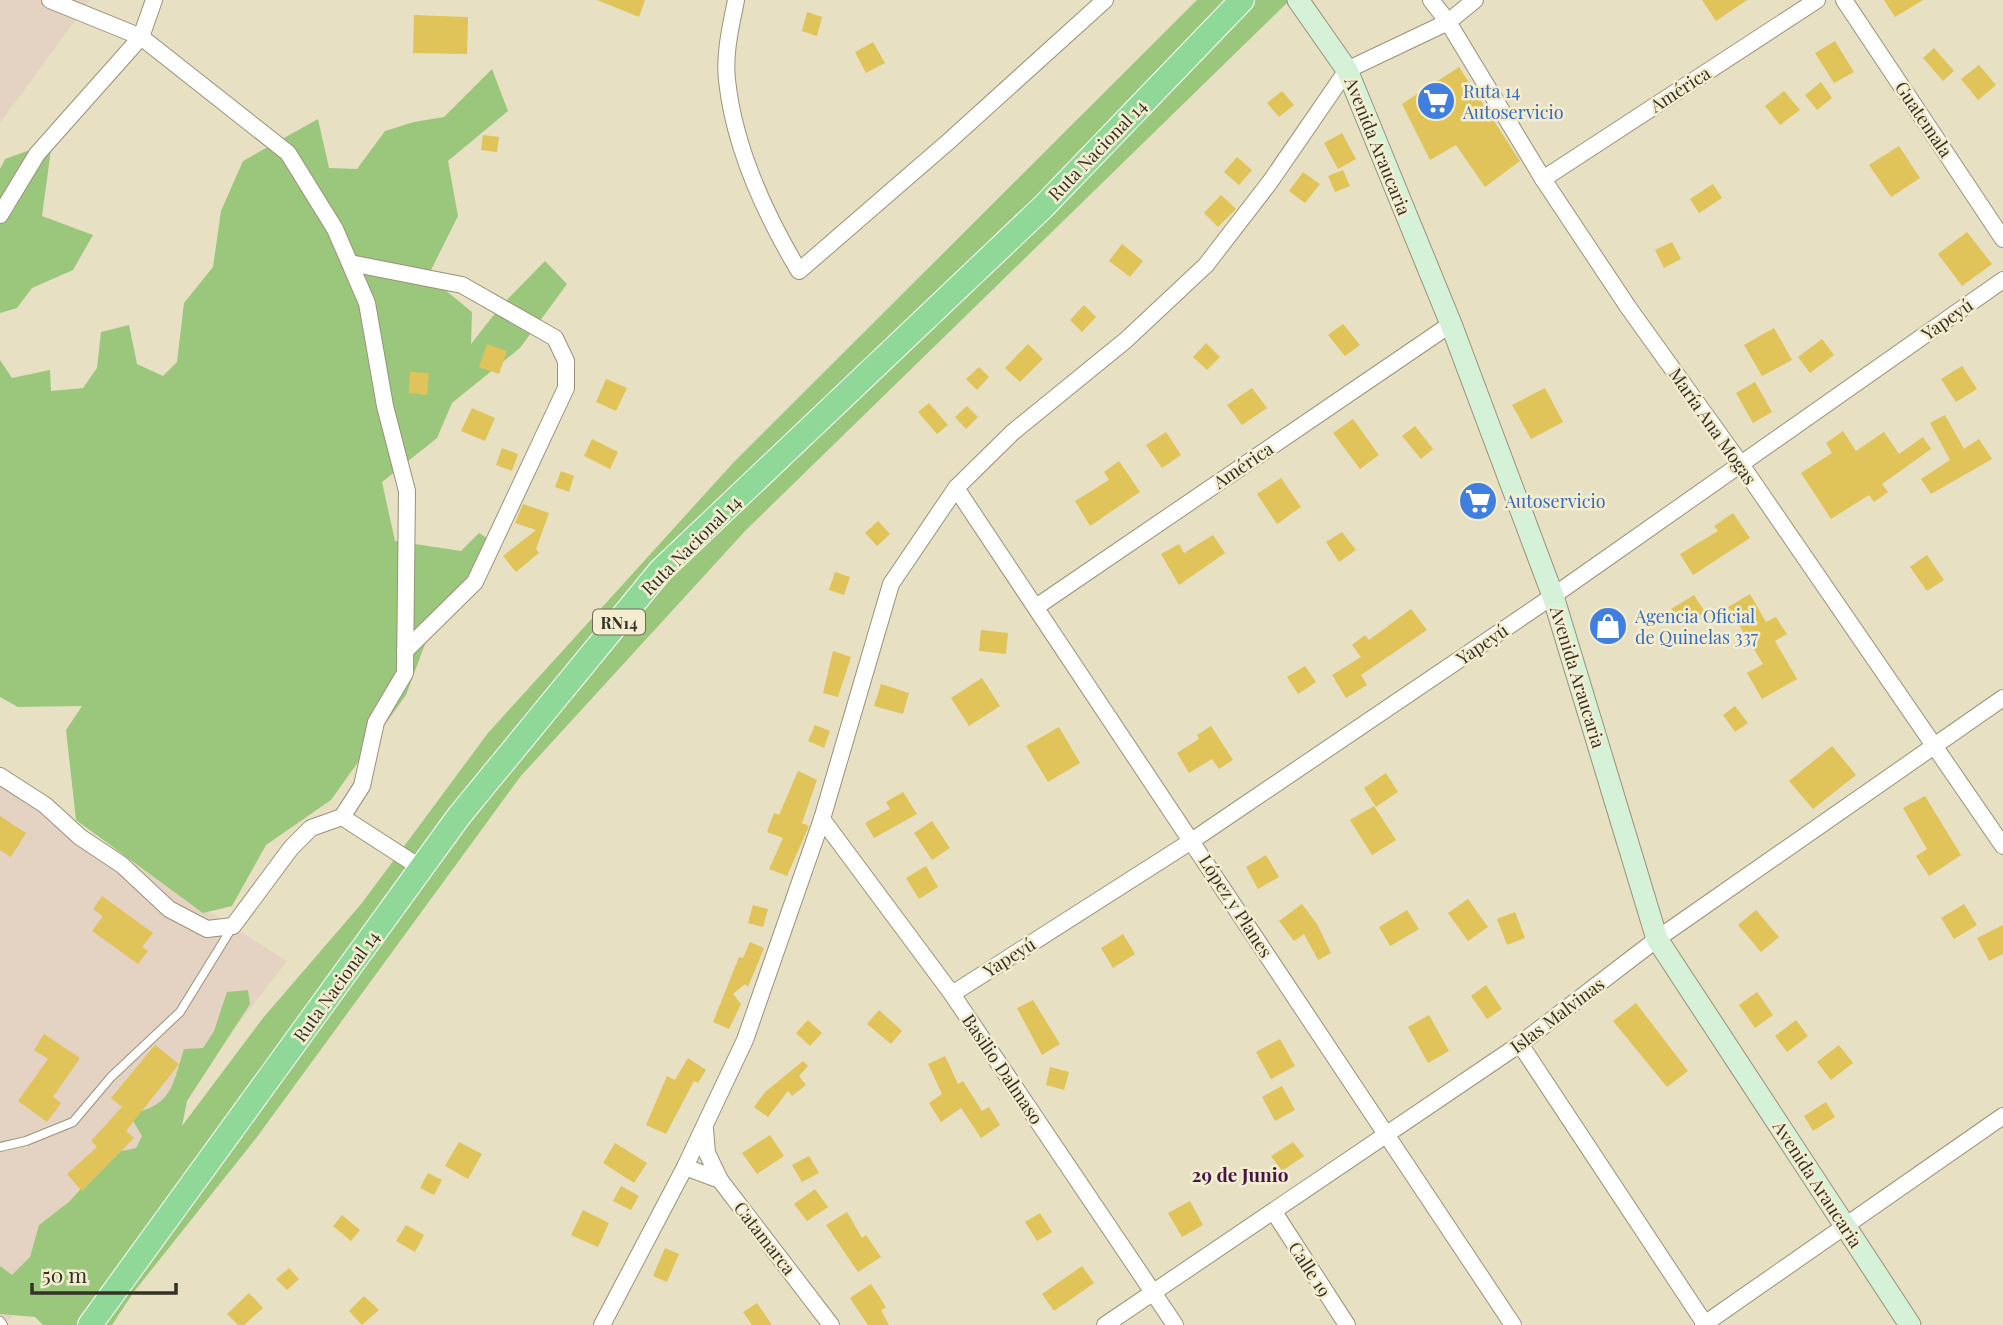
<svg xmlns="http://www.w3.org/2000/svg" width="2003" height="1325" viewBox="0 0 2003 1325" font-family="'Playfair Display',serif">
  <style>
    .industrial { fill: #e4d2c2 }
    .green { fill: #9bc77c }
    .building { fill: #e0c459 }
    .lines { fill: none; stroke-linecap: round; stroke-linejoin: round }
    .service-casing { stroke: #999278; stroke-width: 10 }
    .minor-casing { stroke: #999278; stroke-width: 18 }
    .secondary-casing { stroke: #999278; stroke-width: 23 }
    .trunk-casing { stroke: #fff; stroke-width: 26 }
    .service { stroke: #fff; stroke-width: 8 }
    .minor { stroke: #fff; stroke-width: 16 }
    .secondary { stroke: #d5f1d8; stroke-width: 21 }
    .trunk { stroke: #90d898; stroke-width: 24 }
    .labels { text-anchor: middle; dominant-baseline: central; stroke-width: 5; stroke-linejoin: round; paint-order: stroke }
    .shield { fill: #f5edd0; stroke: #6e6959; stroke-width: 2 }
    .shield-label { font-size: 16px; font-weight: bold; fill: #343126 }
    .street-label { font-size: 18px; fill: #343126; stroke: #f5edd0 }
    .shop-label { font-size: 18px; fill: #366cbe; stroke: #f5edd0; text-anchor: start }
    .neighbourhood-label { font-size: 19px; font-weight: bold; fill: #451749; stroke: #f5edd0 }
  </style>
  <rect width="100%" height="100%" fill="#e7e0c3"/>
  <!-- industrial -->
  <g class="industrial">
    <polygon points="0,0 90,0 0,123"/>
    <polygon points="0,779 287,961 5,1325 0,1325"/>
  </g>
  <!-- green -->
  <g class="green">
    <path d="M1197,0H1290L746,530L520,777L257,1137L133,1293L112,1325H43L35,1317L0,1314V1266L12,1275L30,1257L39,1225L69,1202L113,1153L136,1148L142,1136L129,1114C172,1106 172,1087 184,1049L203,1048L214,1031L227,992L248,990L250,1004L187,1101L182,1126L263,1018L362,903L488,733L733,463Z"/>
    <polygon points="492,69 508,111 448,161 458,216 428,276 472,312 471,344 500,307 545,261 567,284 520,348 452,403 437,438 382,482 395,541 461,551 479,533 496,544 437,612 406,695 331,800 266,845 232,906 203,913 76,820 66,730 82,706 18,707 0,697 0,360 12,378 50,370 51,391 83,388 97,368 101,332 129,325 137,364 163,376 177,362 184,303 213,267 221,211 243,161 318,119 329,168 357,169 385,131 414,122 444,117"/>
    <polygon points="52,142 42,216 93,235 73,270 32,288 17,308 0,313 0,169 5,159"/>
  </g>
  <!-- building -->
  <g class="building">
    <polygon points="597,0 645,0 639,17"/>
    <polygon points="1702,0 1747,0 1716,21"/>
    <polygon points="1884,0 1923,0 1895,17"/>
    <polygon points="807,12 822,17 817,36 802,31"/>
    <polygon points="414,15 468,17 467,54 413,53"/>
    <polygon points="1835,41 1854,72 1834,83 1815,53"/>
    <polygon points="873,42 885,63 866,73 855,52"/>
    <polygon points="1934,48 1954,71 1943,81 1923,58"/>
    <polygon points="1979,65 1996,85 1978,100 1961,79"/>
    <polygon points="1459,67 1520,161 1485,187 1456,145 1430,160 1402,104"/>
    <polygon points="1821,82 1832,98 1817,110 1805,95"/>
    <polygon points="1282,91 1294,105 1279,117 1267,103"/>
    <polygon points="1784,91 1800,110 1780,125 1765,106"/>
    <polygon points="1342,133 1356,159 1338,169 1324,143"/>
    <polygon points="483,135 499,137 497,152 481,150"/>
    <polygon points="1899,146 1920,178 1891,197 1869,165"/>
    <polygon points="1237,157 1252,170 1239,185 1224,172"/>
    <polygon points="1343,170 1350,186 1335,192 1328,176"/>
    <polygon points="1303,172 1320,184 1305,203 1289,191"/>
    <polygon points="1713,184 1722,198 1699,213 1690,199"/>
    <polygon points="1221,195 1236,209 1218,227 1204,213"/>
    <polygon points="1967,232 1992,264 1962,286 1938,254"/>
    <polygon points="1672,242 1681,259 1664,268 1655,250"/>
    <polygon points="1122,244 1143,261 1130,277 1109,261"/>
    <polygon points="1084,305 1096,317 1082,332 1070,320"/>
    <polygon points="1343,324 1360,345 1345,356 1328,335"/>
    <polygon points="1774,328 1792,360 1762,376 1744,345"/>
    <polygon points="1822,339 1834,355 1810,373 1798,357"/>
    <polygon points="1206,343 1220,357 1207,370 1193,357"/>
    <polygon points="487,344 507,351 499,374 479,367"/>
    <polygon points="1028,344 1043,359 1020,382 1005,368"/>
    <polygon points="1962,366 1977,389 1956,402 1941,379"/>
    <polygon points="979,367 989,377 977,390 966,379"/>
    <polygon points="410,372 429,373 427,395 409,393"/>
    <polygon points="606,379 627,388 616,411 596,402"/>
    <polygon points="1755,382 1772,412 1753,423 1736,393"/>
    <polygon points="1252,388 1267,408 1242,425 1227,405"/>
    <polygon points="1545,388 1563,422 1531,439 1512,405"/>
    <polygon points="929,403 948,425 937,434 918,412"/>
    <polygon points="967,406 978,417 966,429 955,417"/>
    <polygon points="472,408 495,418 485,441 461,431"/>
    <polygon points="1945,415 1964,449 1979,439 1992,459 1931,494 1921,479 1950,460 1930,423"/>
    <polygon points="1353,419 1379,455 1360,469 1333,433"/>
    <polygon points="1415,426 1433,449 1421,459 1402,436"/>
    <polygon points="1843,431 1856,451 1884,432 1899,454 1923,437 1931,449 1882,484 1888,492 1874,502 1869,495 1831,519 1801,473 1832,453 1826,443"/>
    <polygon points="1166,432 1181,455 1162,468 1146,445"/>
    <polygon points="592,439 618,452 610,469 584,456"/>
    <polygon points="502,448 518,454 512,471 496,465"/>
    <polygon points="1119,461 1140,492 1090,526 1075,501 1109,480 1104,472"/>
    <polygon points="561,471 574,476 569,492 555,487"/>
    <polygon points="1281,478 1301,507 1277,524 1257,494"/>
    <polygon points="523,504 549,513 536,549 539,553 516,572 503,556 536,530 515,523"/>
    <polygon points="1733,513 1750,538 1693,575 1680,554 1718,531 1714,526"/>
    <polygon points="878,521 890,534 877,546 865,533"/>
    <polygon points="1342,532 1356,550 1339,562 1326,542"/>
    <polygon points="1213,535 1225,553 1179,585 1161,554 1179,544 1184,553"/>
    <polygon points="1927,555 1944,580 1927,591 1910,567"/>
    <polygon points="835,572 850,577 844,595 829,590"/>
    <polygon points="1750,594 1766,622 1776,617 1787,634 1775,641 1797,679 1762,699 1747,673 1763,664 1728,607"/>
    <polygon points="1694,595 1705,612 1683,626 1671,609"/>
    <polygon points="1411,609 1427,630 1361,675 1367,685 1346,698 1332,675 1361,657 1352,645 1365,635 1369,640"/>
    <polygon points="981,630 1008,633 1006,654 979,651"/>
    <polygon points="833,651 851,657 838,697 823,693"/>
    <polygon points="1305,666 1316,682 1298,694 1287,677"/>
    <polygon points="982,678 1000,706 969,726 951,698"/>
    <polygon points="881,684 909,693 903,714 874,706"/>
    <polygon points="1735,706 1748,723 1735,732 1723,715"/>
    <polygon points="815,725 830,731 824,748 808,741"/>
    <polygon points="1211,726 1233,760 1219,769 1212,759 1189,773 1177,753 1199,739 1197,735"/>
    <polygon points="1059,727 1080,763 1048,782 1026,746"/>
    <polygon points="1832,746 1856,775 1813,809 1789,781"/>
    <polygon points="798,771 817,780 802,823 809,826 787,876 769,869 783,838 767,832 774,813 779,815"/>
    <polygon points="1386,773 1398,792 1376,807 1364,788"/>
    <polygon points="903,792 917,814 874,838 865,823 890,809 886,802"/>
    <polygon points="1925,796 1961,855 1929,876 1916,856 1927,849 1903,808"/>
    <polygon points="1374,806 1396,840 1372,855 1350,820"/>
    <polygon points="0,816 26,833 11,857 0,850"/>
    <polygon points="932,821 950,848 932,860 914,833"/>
    <polygon points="1266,855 1279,877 1258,889 1246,867"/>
    <polygon points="926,866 938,887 919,899 906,878"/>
    <polygon points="102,896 153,933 142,947 148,951 138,964 92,931 103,916 93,909"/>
    <polygon points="1468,899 1488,927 1468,941 1448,913"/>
    <polygon points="1302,904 1317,924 1331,953 1318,960 1304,934 1294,941 1279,921"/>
    <polygon points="1964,904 1977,925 1954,939 1941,918"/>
    <polygon points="753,905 768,909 763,927 748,923"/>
    <polygon points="1407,910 1419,929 1390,946 1379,927"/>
    <polygon points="1756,910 1779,937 1761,952 1738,925"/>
    <polygon points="1515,912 1525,938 1507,945 1497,919"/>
    <polygon points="2003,925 2003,954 1989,961 1977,938"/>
    <polygon points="1123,934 1135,954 1113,968 1101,948"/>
    <polygon points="750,942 764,948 748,987 745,984 733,994 741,1004 729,1029 713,1022 739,957 743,958"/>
    <polygon points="1486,985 1502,1009 1487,1019 1471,996"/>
    <polygon points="1757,992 1773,1015 1755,1028 1739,1005"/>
    <polygon points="1033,1000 1060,1044 1042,1055 1017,1008"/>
    <polygon points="1636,1003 1688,1071 1667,1087 1613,1021"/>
    <polygon points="879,1010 902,1031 891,1044 867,1024"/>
    <polygon points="1429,1015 1449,1051 1428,1063 1408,1027"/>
    <polygon points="808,1020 822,1033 810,1046 796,1033"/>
    <polygon points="1796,1020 1808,1036 1787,1052 1775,1036"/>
    <polygon points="44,1034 80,1058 53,1097 61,1103 47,1122 18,1101 48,1059 34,1050"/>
    <polygon points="1280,1039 1295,1066 1271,1079 1256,1052"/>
    <polygon points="155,1045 179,1064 126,1131 134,1138 82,1191 67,1174 97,1147 91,1141 122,1107 111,1098"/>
    <polygon points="1839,1045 1853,1063 1831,1080 1817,1062"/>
    <polygon points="945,1056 958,1084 963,1081 982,1111 989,1107 1000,1125 981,1138 961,1108 941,1122 929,1103 942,1094 928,1064"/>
    <polygon points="688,1058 706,1070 698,1083 694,1081 666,1134 646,1125 667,1076 675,1080"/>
    <polygon points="803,1061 808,1066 799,1076 806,1085 792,1096 788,1091 768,1117 754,1107 765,1092"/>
    <polygon points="1050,1067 1069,1072 1064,1090 1046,1085"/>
    <polygon points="1282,1086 1295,1110 1275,1121 1262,1097"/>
    <polygon points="1826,1102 1835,1117 1813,1131 1804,1116"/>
    <polygon points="770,1135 784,1156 757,1174 742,1153"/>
    <polygon points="459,1142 482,1154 468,1179 445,1166"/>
    <polygon points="1293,1142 1304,1156 1282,1171 1271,1156"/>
    <polygon points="615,1143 647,1163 634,1183 603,1163"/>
    <polygon points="809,1156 819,1173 802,1182 792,1165"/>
    <polygon points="428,1173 442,1180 434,1195 420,1188"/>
    <polygon points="621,1186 639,1196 631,1210 613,1201"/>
    <polygon points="815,1189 828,1207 807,1221 794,1204"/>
    <polygon points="1190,1201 1203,1225 1182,1237 1168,1213"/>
    <polygon points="583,1210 609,1223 598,1247 571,1235"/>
    <polygon points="847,1212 862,1238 866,1235 881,1257 858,1272 826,1225"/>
    <polygon points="1040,1213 1052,1232 1037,1241 1025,1222"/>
    <polygon points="342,1215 360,1230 351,1241 333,1226"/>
    <polygon points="406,1225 424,1235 415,1252 396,1241"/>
    <polygon points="665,1248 679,1254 667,1282 653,1276"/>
    <polygon points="1082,1266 1094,1283 1054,1311 1042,1294"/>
    <polygon points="289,1268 299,1279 287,1290 276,1279"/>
    <polygon points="871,1284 886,1307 881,1310 889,1325 868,1325 850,1298"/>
    <polygon points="249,1293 263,1308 244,1325 238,1325 227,1314"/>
    <polygon points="364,1296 379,1310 362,1325 349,1311"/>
    <polygon points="757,1303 772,1325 752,1325 743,1312"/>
  </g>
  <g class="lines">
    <defs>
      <g id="service">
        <polyline points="0,1147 26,1141 73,1122 111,1077 180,1012 233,926"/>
        <polyline points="0,1321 3,1325"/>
      </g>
      <g id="minor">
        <polyline points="50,0 141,37 288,153 335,229 367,303 385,406 407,491 405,673 376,722 362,786 342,817 421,868"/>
        <path d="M736,0C731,26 724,53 727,80C734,147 765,214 799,271L948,142L1105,0"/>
        <polyline points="1431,0 1448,22 1543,179 1628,307 1740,463 2003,846"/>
        <polyline points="1844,0 2003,239"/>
        <polyline points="1543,179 1817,0"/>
        <polyline points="0,215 37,154 141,37 154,0"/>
        <polyline points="350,263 462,285 555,338 566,361 566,388 475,582 405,651"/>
        <polyline points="956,488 1513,1325"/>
        <polyline points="1036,607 1451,324"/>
        <polyline points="0,776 45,805 80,837 122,865 169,909 207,929 233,926 291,848 311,828 342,817"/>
        <polyline points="822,819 952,994 1175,1325"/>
        <polyline points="952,994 1193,840 1553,596 2003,280"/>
        <polyline points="1520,1044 1705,1324"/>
        <polyline points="705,1129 707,1153 720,1180"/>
        <polyline points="685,1167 720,1180 831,1325"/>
        <polyline points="1274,1212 1347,1325"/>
        <polyline points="602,1325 685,1167 745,1040 822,819 891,584 956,488 1013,432 1126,340 1206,265 1270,182 1347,70 1448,22 1475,0"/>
        <polyline points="1105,1325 1520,1044 1657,939 2003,698"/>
        <polyline points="1703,1325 2003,1116"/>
      </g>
      <polyline id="secondary" points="1298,0 1347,70 1451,324 1553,596 1657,939 1910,1325"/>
      <polyline id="trunk" points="90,1325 459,816 660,571 1043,207 1242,0"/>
    </defs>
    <!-- service casing -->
    <use href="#service" class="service-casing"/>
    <!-- minor casing -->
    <use href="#minor" class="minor-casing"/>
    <!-- secondary casing -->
    <use href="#secondary" class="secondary-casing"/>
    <!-- trunk casing -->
    <use href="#trunk" class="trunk-casing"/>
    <!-- service -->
    <use href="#service" class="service"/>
    <!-- minor -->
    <use href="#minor" class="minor"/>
    <!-- secondary -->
    <use href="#secondary" class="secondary"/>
    <!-- trunk -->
    <use href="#trunk" class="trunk"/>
  </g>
  <!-- icons -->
  <defs>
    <symbol id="supermarket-disc" viewBox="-11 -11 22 22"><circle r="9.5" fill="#3f7fe0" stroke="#f5edd0"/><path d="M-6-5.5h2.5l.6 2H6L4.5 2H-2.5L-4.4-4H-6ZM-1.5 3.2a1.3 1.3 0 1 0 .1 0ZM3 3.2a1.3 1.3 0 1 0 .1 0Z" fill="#fff"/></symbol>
    <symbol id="shop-disc" viewBox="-11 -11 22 22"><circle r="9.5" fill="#3f7fe0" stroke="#f5edd0"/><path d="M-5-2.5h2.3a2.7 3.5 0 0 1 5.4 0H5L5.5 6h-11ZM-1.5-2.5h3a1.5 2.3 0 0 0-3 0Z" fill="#fff"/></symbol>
  </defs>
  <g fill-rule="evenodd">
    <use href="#supermarket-disc" x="1414" y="79" width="44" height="44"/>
    <use href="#supermarket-disc" x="1456" y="479" width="44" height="44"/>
    <use href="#shop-disc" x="1586" y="604" width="44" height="44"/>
  </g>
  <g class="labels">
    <!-- shield labels -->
    <rect class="shield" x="593" y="609.5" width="52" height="25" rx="5"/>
    <g class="shield-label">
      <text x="619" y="622">RN14</text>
    </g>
    <!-- street labels -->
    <g class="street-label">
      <text transform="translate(1680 89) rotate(-33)">América</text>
      <text transform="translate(1924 119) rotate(56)">Guatemala</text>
      <text transform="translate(1378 146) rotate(68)">Avenida Araucaria</text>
      <text transform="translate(1097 150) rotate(-46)">Ruta Nacional 14</text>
      <text transform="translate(1947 319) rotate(-35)">Yapeyú</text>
      <text transform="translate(1713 426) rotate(55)">María Ana Mogas</text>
      <text transform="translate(1243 465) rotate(-34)">América</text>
      <text transform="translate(691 545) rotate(-45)">Ruta Nacional 14</text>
      <text transform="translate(1482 644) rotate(-34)">Yapeyú</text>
      <text transform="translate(1578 677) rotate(73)">Avenida Araucaria</text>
      <text transform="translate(1236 906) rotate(57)">López y Planes</text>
      <text transform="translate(1009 957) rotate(-32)">Yapeyú</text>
      <text transform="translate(336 986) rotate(-54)">Ruta Nacional 14</text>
      <text transform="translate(1557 1015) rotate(-37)">Islas Malvinas</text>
      <text transform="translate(1003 1069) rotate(56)">Basilio Dalmaso</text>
      <text transform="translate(1818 1184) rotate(57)">Avenida Araucaria</text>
      <text transform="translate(765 1238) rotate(52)">Catamarca</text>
      <text transform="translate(1310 1269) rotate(57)">Calle 19</text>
    </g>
    <!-- shop labels -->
    <g class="shop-label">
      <text x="1463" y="91">Ruta 14<tspan x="1463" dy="21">Autoservicio</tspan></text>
      <text x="1505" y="501">Autoservicio</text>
      <text x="1635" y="616">Agencia Oficial<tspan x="1635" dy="21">de Quinelas 337</tspan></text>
    </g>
    <!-- neighbourhood labels -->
    <g class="neighbourhood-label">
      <text x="1240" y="1174">29 de Junio</text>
    </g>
  </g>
  <!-- scale -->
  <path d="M32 1283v10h144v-10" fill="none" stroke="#343126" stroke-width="3.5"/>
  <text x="42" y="1283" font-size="21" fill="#343126" stroke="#f5edd0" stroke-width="5" paint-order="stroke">50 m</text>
</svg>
